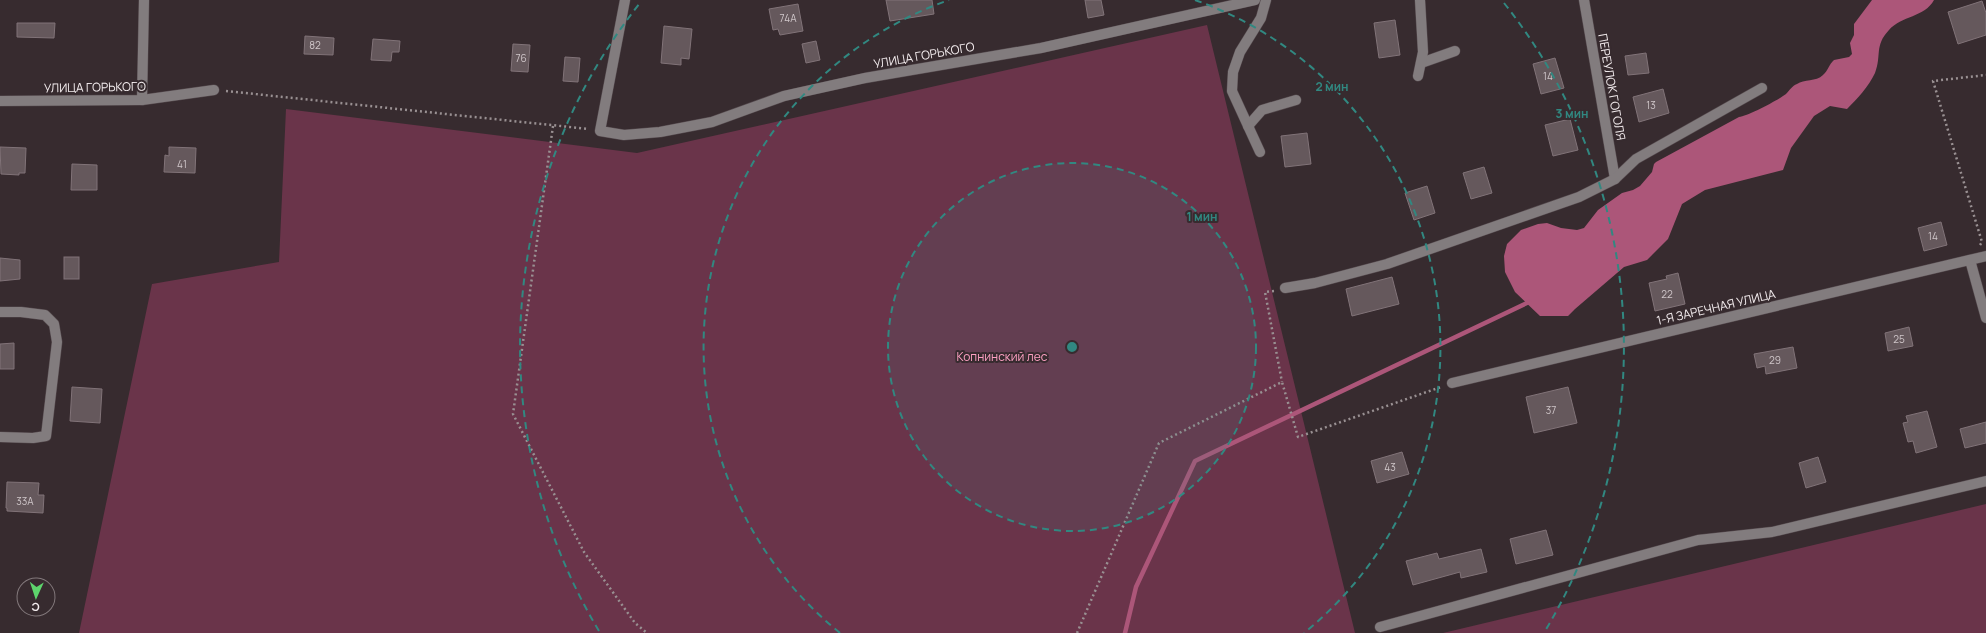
<svg xmlns="http://www.w3.org/2000/svg" width="1986" height="633" viewBox="0 0 1986 633" font-family="Manrope,sans-serif">
  <style>
    .green { fill: #6a344a }
    .water { fill: #ac5679 }
    .lines { fill: none; stroke-linecap: round; stroke-linejoin: round }
    .stream { stroke: #ac5679; stroke-width: 4.5 }
    .building { fill: #65585c; stroke: #817378 }
    .minor-casing { stroke: #554a4e; stroke-width: 11 }
    .path { stroke: #999092; stroke-width: 2.5; stroke-dasharray: 2 3; stroke-linecap: butt }
    .minor { stroke: #827c7e; stroke-width: 10 }
    .ring { fill: none; stroke: #318881; stroke-width: 2; stroke-dasharray: 7 5 }
    .labels { text-anchor: middle; dominant-baseline: central; stroke-width: 4; stroke-linejoin: round; paint-order: stroke }
    .number-label { font-size: 10px; fill: #d0c7ca }
    .street-label { font-size: 12px; fill: #f3ecee; stroke: #372b2f }
    .park-label { font-size: 12px; fill: #fea0c3; stroke: #372b2f }
    .centre { fill: #318881; stroke: #372b2f; stroke-width: 2 }
    .ring-label { font-size: 12px; text-anchor: middle; font-weight: bold; fill: #318881; stroke: #372b2f; stroke-width: 4; stroke-linejoin: round; paint-order: stroke }
  </style>
  <rect width="100%" height="100%" fill="#372b2f"/>
  <!-- green -->
  <g class="green">
    <polygon points="1207,25 1355,633 79,633 152,284 279,262 286,109 637,153"/>
    <polygon points="1986,504 1986,633 1443,633"/>
  </g>
  <!-- water -->
  <path class="water" d="M1872,0H1934C1925,17 1901,16 1889,30C1874,46 1882,55 1875,73C1869,86 1857,99 1847,109L1830,106L1814,116L1791,148L1783,170L1705,190L1682,204L1668,239L1647,260L1624,267L1575,309L1568,316H1540L1515,292L1505,272L1504,256L1507,244L1521,230L1538,224L1547,223L1561,228L1577,230L1584,228L1598,210L1622,193L1633,190L1640,186L1652,172L1654,164L1656,162L1739,117C1748,116 1778,100 1786,94C1790,90 1792,86 1797,84C1804,79 1816,82 1823,75C1828,71 1829,64 1834,60L1849,57L1852,54L1850,43L1854,35V24Z"/>
  <g class="lines">
    <!-- stream -->
    <polyline class="stream" points="1125,633 1136,587 1195,461 1529,302"/>
  </g>
  <!-- building -->
  <g class="building">
    <polygon points="886,0 932,0 934,14 890,21"/>
    <polygon points="1085,0 1101,0 1104,15 1088,18"/>
    <polygon points="1982,1 1986,13 1986,35 1958,44 1948,12"/>
    <polygon points="798,4 803,31 780,35 778,29 773,30 769,9"/>
    <polygon points="1395,20 1400,55 1379,58 1374,23"/>
    <polygon points="17,23 55,23 54,38 17,37"/>
    <polygon points="664,26 692,29 689,59 681,58 681,65 661,63"/>
    <polygon points="305,36 334,38 333,55 304,54"/>
    <polygon points="373,39 400,41 399,52 392,52 391,61 371,60"/>
    <polygon points="816,41 820,60 806,63 802,44"/>
    <polygon points="513,44 530,45 528,72 511,71"/>
    <polygon points="1646,53 1649,73 1628,75 1625,56"/>
    <polygon points="565,57 580,58 578,82 563,81"/>
    <polygon points="1555,58 1564,88 1541,94 1533,64"/>
    <polygon points="1663,89 1669,113 1639,122 1633,97"/>
    <polygon points="1570,119 1578,150 1553,156 1545,125"/>
    <polygon points="1307,133 1311,164 1285,167 1281,136"/>
    <polygon points="0,147 26,148 25,173 19,173 19,175 1,174"/>
    <polygon points="169,147 196,148 195,173 164,172 165,155 169,156"/>
    <polygon points="72,164 97,165 97,190 71,190"/>
    <polygon points="1484,167 1492,193 1471,199 1463,173"/>
    <polygon points="1427,186 1435,213 1414,220 1405,193"/>
    <polygon points="1941,222 1947,245 1924,251 1918,228"/>
    <rect x="64" y="257" width="15" height="22"/>
    <polygon points="0,258 20,260 20,279 0,281"/>
    <polygon points="1678,273 1685,304 1655,311 1649,283 1667,279 1666,276"/>
    <polygon points="1392,277 1399,304 1352,316 1346,289"/>
    <polygon points="1909,327 1913,346 1888,351 1885,333"/>
    <polygon points="14,343 14,369 0,369 0,344"/>
    <polygon points="1793,347 1797,368 1766,374 1765,366 1757,368 1754,354"/>
    <polygon points="72,387 102,389 100,423 70,421"/>
    <polygon points="1568,387 1577,423 1534,433 1526,397"/>
    <polygon points="1927,411 1937,447 1916,453 1913,441 1908,442 1903,423 1908,422 1906,416"/>
    <polygon points="1986,422 1986,443 1965,448 1960,429"/>
    <polygon points="1402,452 1409,474 1377,483 1371,461"/>
    <polygon points="1818,457 1826,482 1806,488 1799,463"/>
    <polygon points="7,482 39,483 38,495 44,495 43,513 7,511 7,508 6,508"/>
    <polygon points="1546,530 1553,555 1516,564 1510,539"/>
    <polygon points="1481,549 1487,572 1461,578 1460,572 1413,585 1406,561 1437,553 1439,559"/>
  </g>
  <g class="lines">
    <defs>
      <g id="minor">
        <polyline points="625,0 600,131 624,135 660,132 712,122 784,96 865,78 1041,48 1255,0"/>
        <polyline points="1584,0 1615,179"/>
        <polyline points="1421,63 1455,51"/>
        <polyline points="1418,76 1423,52 1420,0"/>
        <polyline points="142,100 144,0"/>
        <polyline points="0,101 142,100 214,90"/>
        <polyline points="1248,126 1262,110 1296,100"/>
        <polyline points="1260,152 1232,91 1233,72 1240,52 1261,18 1266,0"/>
        <polyline points="1970,260 1986,318"/>
        <polyline points="1285,288 1315,283 1387,264 1579,197 1615,179 1636,159 1762,88"/>
        <polyline points="0,312 21,312 45,315 54,324 57,342 46,436 33,438 0,437"/>
        <polyline points="1452,383 1986,256"/>
        <polyline points="1380,627 1698,540 1772,532 1986,481"/>
      </g>
    </defs>
    <!-- minor casing -->
    <use href="#minor" class="minor-casing"/>
    <!-- path -->
    <g class="path">
      <polyline points="226,91 589,129"/>
      <polyline points="553,126 513,414 584,552 635,623 647,633"/>
      <polyline points="1980,245 1982,242 1933,81 1986,75"/>
      <polyline points="1274,291 1265,292 1282,382"/>
      <polyline points="1077,633 1159,443 1282,382 1298,437 1441,387"/>
    </g>
    <!-- minor -->
    <use href="#minor" class="minor"/>
  </g>
  <!-- distance rings -->
  <circle cx="1072" cy="347" r="184" fill="#318881" fill-opacity=".12"/>
  <g class="ring">
    <circle cx="1072" cy="347" r="184"/>
    <path d="M840 633A368 368 0 0 1 949 0M1195 0A368 368 0 0 1 1304 633"/>
    <path d="M599 631A552 552 0 0 1 640 3M1504 3A552 552 0 0 1 1545 631"/>
  </g>
  <g class="labels">
    <!-- number labels -->
    <g class="number-label">
      <text x="788" y="18">74А</text>
      <text x="315" y="45">82</text>
      <text x="521" y="58">76</text>
      <text x="1548" y="76">14</text>
      <text x="1651" y="105">13</text>
      <text x="182" y="164">41</text>
      <text x="1933" y="236">14</text>
      <text x="1667" y="294">22</text>
      <text x="1899" y="339">25</text>
      <text x="1775" y="360">29</text>
      <text x="1551" y="410">37</text>
      <text x="1390" y="467">43</text>
      <text x="25" y="501">33А</text>
    </g>
    <!-- street labels -->
    <g class="street-label">
      <text transform="translate(924 55) rotate(-10)">УЛИЦА ГОРЬКОГО</text>
      <text transform="translate(95 87) rotate(-1)">УЛИЦА ГОРЬКОГО</text>
      <text transform="translate(1612 87) rotate(80)">ПЕРЕУЛОК ГОГОЛЯ</text>
      <text transform="translate(1716 307) rotate(-13)">1-Я ЗАРЕЧНАЯ УЛИЦА</text>
    </g>
    <!-- park labels -->
    <g class="park-label">
      <text x="1002" y="356">Копнинский лес</text>
    </g>
  </g>
  <circle cx="1072" cy="347" r="6" class="centre"/>
  <g class="ring-label">
    <text x="1332" y="91">2 мин</text>
    <text x="1572" y="118">3 мин</text>
    <text x="1202" y="221">1 мин</text>
  </g>
  <!-- north arrow -->
  <g transform="translate(36 597) rotate(183)"><circle r="19" fill="#372b2f" stroke="#82787b"/>
  <path d="M0-3L7 15L0 10L-7 15Z" fill="#5dd56c"/>
  <text y="-6" font-size="11" font-weight="bold" text-anchor="middle" fill="#f3ecee">С</text>
  </g>
</svg>
